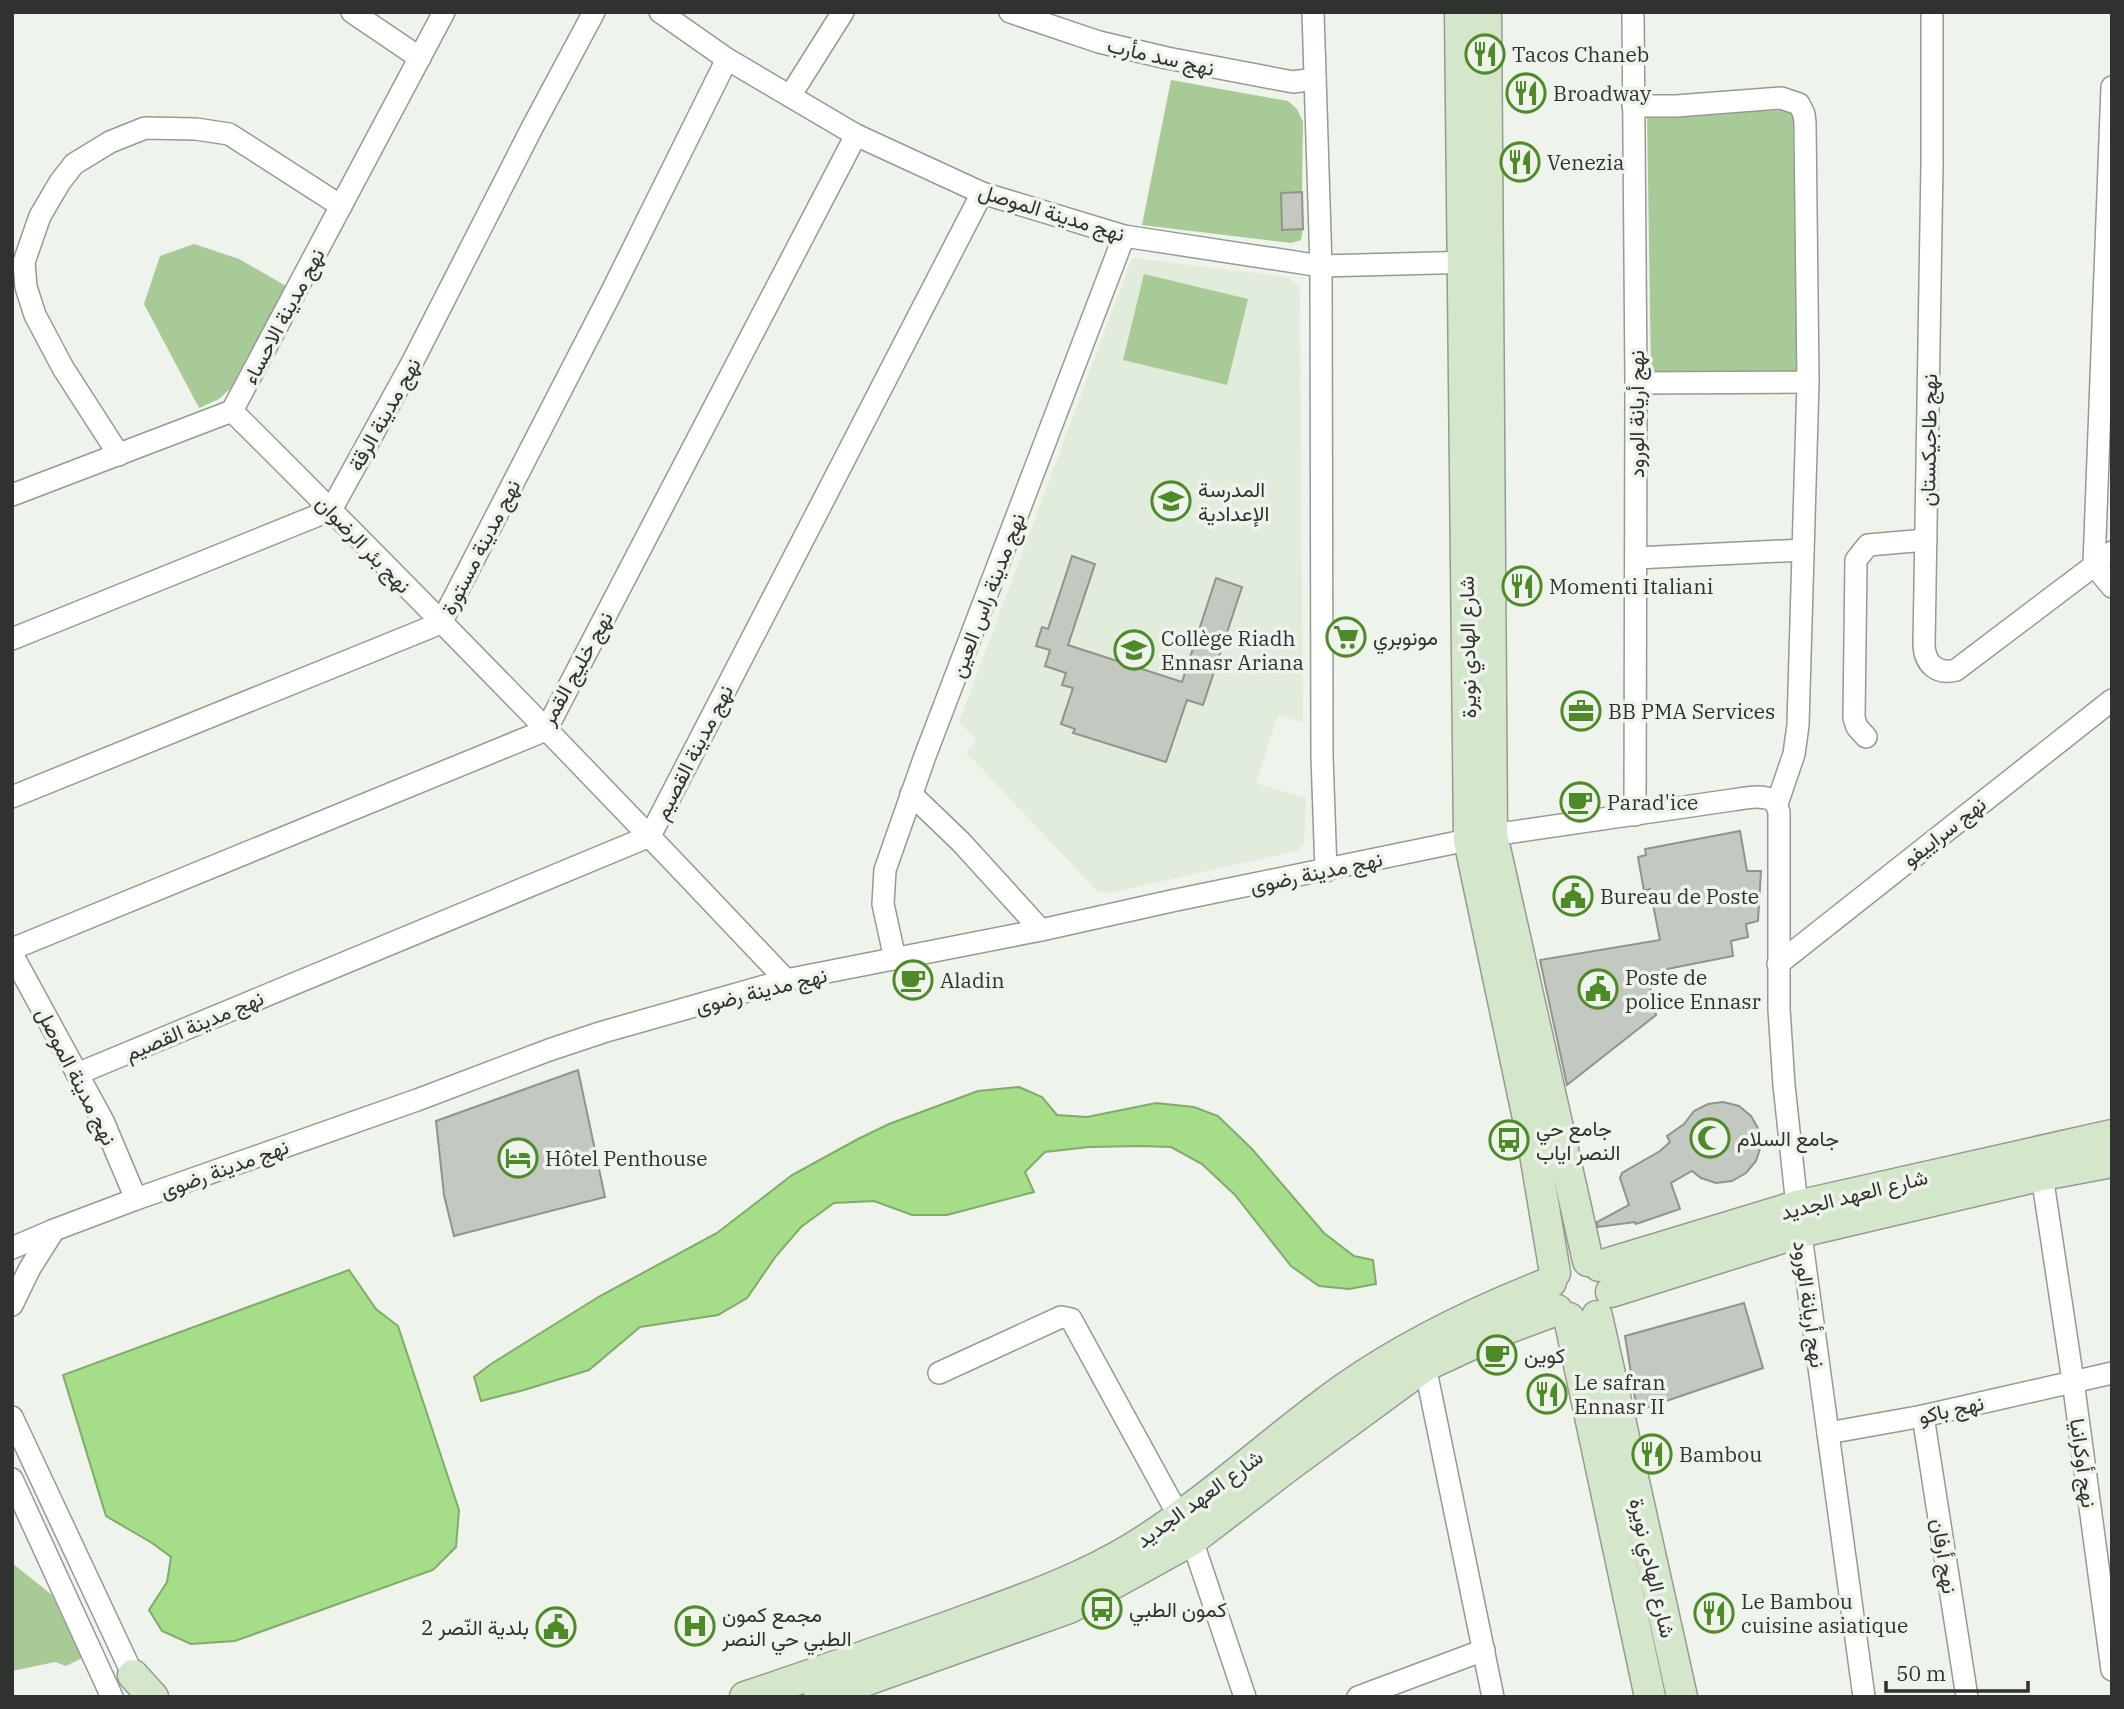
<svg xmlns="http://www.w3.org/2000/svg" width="2124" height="1709" viewBox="0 0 2124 1709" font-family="'IBM Plex Serif',Vazirmatn,serif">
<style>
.built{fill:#e2ecdd}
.green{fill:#a8ca97}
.water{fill:#a5dd88;stroke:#82aa6d;stroke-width:2}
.building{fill:#c3c8c0;stroke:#8f948d;stroke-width:2}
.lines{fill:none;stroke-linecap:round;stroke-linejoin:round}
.street-casing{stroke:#959a93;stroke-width:24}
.secondary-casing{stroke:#959a93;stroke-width:33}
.street{stroke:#fff;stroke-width:21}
.secondary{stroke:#d5e7ca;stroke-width:30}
.labels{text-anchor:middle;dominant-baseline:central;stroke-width:7;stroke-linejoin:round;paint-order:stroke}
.poi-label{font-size:21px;fill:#30322f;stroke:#eef4ec;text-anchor:start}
.street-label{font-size:21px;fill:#30322f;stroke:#eef4ec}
</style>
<rect width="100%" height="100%" fill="#eef4ec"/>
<polygon class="built" points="1132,258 1289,277 1300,287 1303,723 1278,715 1256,783 1306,798 1304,843 1297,851 1110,893 1097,891 966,752 977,741 959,722"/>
<g class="green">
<polygon points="1171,80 1288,101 1297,109 1303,122 1302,192 1281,193 1282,230 1303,229 1301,240 1291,243 1142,225"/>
<polygon points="1793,110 1797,373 1651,376 1647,113"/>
<polygon points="194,244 239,259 286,286 230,389 219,399 199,408 144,304 160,256"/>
<polygon points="1144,274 1248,299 1227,385 1123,360"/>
<polygon points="12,1563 52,1595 82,1658 66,1666 55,1662 12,1671"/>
</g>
<g class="water">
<polygon points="1019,1087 1042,1097 1057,1115 1087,1117 1156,1103 1194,1107 1218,1116 1252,1149 1324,1233 1354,1256 1373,1260 1376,1284 1349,1289 1319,1286 1291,1266 1235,1195 1202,1164 1171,1147 1141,1146 1089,1147 1045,1152 1025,1172 1034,1192 947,1215 912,1215 874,1201 834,1203 801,1227 776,1256 747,1298 718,1315 640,1327 589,1370 524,1390 481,1401 474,1377 491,1364 600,1296 717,1233 792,1175 858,1139 889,1124 978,1091"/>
<polygon points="349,1270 376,1309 398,1326 459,1510 456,1547 433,1570 235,1641 191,1644 162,1631 149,1610 167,1582 171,1557 152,1543 106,1516 63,1375"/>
</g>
<g class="building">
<polygon points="1302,192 1303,229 1282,230 1281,193"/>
<polygon points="1072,556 1095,564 1068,645 1182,682 1216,578 1242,587 1203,705 1187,700 1166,762 1073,733 1075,729 1061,724 1073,688 1062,685 1066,673 1045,666 1050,650 1036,646 1042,627 1048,629"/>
<polygon points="1740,831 1747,871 1761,871 1758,921 1746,924 1748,937 1731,941 1733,956 1647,973 1656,1015 1567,1085 1540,960 1660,940 1650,889 1644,891 1638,857 1646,855 1645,849"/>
<polygon points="578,1070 605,1197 454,1236 444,1195 436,1121"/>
<polygon points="1723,1102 1739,1106 1751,1116 1759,1130 1761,1146 1756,1161 1746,1173 1732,1181 1716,1183 1701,1178 1692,1171 1671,1183 1680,1209 1636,1224 1635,1222 1598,1227 1597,1222 1629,1205 1620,1178 1622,1173 1660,1151 1670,1142 1667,1136 1684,1124 1694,1111 1708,1104"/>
<polygon points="1744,1303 1763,1368 1637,1411 1625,1336"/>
</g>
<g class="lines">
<g class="street-casing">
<g id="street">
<polyline points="352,12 420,58"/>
<polyline points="660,12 727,59 856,135 982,193 1124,236 1321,266 1475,262"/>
<polyline points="1010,12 1099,42 1167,58 1293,82 1315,79"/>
<polyline points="1313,12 1321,266 1322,756 1326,871"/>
<polyline points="1633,12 1636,383 1635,815"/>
<path d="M 1932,12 L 1932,164 L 1924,645 C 1925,664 1937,675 1956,670 L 2112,552"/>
<polyline points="790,96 843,12"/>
<polyline points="1633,106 1676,106 1781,98 1799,104 1804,114 1805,123 1808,382 1636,383"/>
<path d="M 232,411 C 420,598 605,788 786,980"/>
<polyline points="119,455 63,368 35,315 26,287 24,262 40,216 60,182 74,164 110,142 145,128 196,129 229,134 341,206"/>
<polyline points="12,495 232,411 444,12"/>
<polyline points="1636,558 1803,550"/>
<polyline points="2094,565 2112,87"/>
<polyline points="2094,565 2112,587"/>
<polyline points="12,639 331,510 413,361 533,126 594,12"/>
<polyline points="1866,737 1857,727 1854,718 1856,560 1868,545 1926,540"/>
<polyline points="911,794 961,842 1041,930"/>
<polyline points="12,797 441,623 611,293 727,59"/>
<polyline points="1777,804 1794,754 1798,725 1808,382"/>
<polyline points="12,949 546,730 856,135"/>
<polyline points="12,954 103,1121 136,1199"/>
<polyline points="895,959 883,904 885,870 925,756 1124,236"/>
<polyline points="1778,964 2112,700"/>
<polyline points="77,1074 650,836 982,193"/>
<polyline points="2040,1162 2073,1381 2112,1670"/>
<path d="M 12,1248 L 54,1230 L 136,1199 L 417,1100 L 549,1050 L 603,1032 L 786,980 L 1041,930 L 1176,900 L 1492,835 L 1732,800 C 1747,798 1761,794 1775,801 L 1779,812 L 1779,1009 L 1784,1085 L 1797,1206 L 1864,1697"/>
<polyline points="12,1305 30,1268 54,1230"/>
<polyline points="1425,1366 1493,1697"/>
<polyline points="939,1373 1061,1317 1071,1319 1192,1540 1245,1697"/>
<polyline points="1923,1416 1967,1697"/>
<polyline points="12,1417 139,1688"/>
<polyline points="1828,1433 1923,1416 2112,1373"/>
<polyline points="12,1479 112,1697"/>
<polyline points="1358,1697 1484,1650"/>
</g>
</g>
<g class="secondary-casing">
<g id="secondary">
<polyline points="1460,12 1469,840 1533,1142 1555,1273"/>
<polyline points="1486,12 1492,835 1588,1261"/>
<polyline points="1599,1266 1797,1206 2112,1135"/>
<polyline points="1611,1292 1801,1232 2043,1175 2112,1162"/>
<polyline points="1597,1316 1682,1697"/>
<polyline points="1569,1318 1650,1697"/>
<polyline points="133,1675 153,1697"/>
<path d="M 745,1697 C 814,1674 882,1650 950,1626 C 1012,1603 1077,1582 1134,1547 C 1209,1501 1273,1439 1345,1388 C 1408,1344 1479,1310 1551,1282"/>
<polyline points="819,1697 1069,1608 1192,1540 1290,1465 1425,1366 1503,1330 1557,1310"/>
</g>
</g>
<use href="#street" class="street"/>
<use href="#secondary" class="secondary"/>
</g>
<defs>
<g id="restaurant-ring" transform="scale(2.0125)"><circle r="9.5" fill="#eef4ec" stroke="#4e8a28" stroke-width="1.5"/><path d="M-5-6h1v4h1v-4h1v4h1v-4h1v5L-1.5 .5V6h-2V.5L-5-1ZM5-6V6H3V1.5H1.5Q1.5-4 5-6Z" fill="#4e8a28"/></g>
<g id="school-ring" transform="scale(2.0125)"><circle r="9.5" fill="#eef4ec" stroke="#4e8a28" stroke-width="1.5"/><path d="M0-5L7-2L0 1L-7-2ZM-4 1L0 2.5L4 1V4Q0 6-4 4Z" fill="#4e8a28"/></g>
<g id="supermarket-ring" transform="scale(2.0125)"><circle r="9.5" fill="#eef4ec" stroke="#4e8a28" stroke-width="1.5"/><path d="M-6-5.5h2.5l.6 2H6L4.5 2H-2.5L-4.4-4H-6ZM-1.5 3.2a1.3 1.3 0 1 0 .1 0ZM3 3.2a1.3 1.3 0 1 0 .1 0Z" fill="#4e8a28"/></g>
<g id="office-ring" transform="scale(2.0125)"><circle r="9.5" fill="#eef4ec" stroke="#4e8a28" stroke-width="1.5"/><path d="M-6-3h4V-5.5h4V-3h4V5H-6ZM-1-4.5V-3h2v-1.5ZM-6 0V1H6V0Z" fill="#4e8a28"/></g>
<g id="cafe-ring" transform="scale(2.0125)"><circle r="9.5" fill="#eef4ec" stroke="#4e8a28" stroke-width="1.5"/><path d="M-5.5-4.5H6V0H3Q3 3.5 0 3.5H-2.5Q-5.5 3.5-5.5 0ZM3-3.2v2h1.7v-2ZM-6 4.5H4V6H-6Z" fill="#4e8a28"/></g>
<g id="civic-ring" transform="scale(2.0125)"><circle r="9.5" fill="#eef4ec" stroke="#4e8a28" stroke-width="1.5"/><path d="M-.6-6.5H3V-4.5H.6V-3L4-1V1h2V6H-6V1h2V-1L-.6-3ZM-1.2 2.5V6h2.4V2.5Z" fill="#4e8a28"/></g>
<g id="mosque-ring" transform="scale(2.0125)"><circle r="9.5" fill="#eef4ec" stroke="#4e8a28" stroke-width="1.5"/><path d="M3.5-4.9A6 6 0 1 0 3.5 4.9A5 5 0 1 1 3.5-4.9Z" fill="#4e8a28"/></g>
<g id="bus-ring" transform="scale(2.0125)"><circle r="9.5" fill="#eef4ec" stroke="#4e8a28" stroke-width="1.5"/><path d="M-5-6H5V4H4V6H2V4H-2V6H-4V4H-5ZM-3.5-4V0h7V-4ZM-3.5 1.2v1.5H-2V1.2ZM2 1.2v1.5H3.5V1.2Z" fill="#4e8a28"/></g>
<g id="hotel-ring" transform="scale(2.0125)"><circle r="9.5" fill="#eef4ec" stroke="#4e8a28" stroke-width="1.5"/><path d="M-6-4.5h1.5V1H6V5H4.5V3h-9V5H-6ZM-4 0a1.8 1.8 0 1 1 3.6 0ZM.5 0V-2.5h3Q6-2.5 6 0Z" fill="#4e8a28"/></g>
<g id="hospital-ring" transform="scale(2.0125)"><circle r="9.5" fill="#eef4ec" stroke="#4e8a28" stroke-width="1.5"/><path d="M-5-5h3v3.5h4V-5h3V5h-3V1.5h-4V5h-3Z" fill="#4e8a28"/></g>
</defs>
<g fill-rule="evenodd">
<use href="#restaurant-ring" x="1485" y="54"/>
<use href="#restaurant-ring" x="1526" y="93"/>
<use href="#restaurant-ring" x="1520" y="162"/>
<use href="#school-ring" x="1171" y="501"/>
<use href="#restaurant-ring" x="1522" y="586"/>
<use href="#supermarket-ring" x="1346" y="637"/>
<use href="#school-ring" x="1134" y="650"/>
<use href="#office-ring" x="1581" y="711"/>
<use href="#cafe-ring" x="1580" y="802"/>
<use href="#civic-ring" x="1573" y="896"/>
<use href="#cafe-ring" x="913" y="980"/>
<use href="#civic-ring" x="1598" y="989"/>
<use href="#mosque-ring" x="1710" y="1138"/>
<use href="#bus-ring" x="1509" y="1140"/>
<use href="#hotel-ring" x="518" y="1158"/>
<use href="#cafe-ring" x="1497" y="1355"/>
<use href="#restaurant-ring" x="1547" y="1394"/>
<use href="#restaurant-ring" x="1652" y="1454"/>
<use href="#bus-ring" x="1102" y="1609"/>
<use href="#restaurant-ring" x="1714" y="1613"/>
<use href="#hospital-ring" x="695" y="1626"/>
<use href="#civic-ring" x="556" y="1627"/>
</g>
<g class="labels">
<g class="poi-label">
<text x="1512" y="54">Tacos Chaneb</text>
<text x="1553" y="93">Broadway</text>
<text x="1547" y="162">Venezia</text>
<text x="1198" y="489">المدرسة<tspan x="1198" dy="24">الإعدادية</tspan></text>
<text x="1549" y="586">Momenti Italiani</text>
<text x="1373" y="637">مونوبري</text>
<text x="1161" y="638">Collège Riadh<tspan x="1161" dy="24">Ennasr Ariana</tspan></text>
<text x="1608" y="711">BB PMA Services</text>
<text x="1607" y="802">Parad'ice</text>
<text x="1600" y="896">Bureau de Poste</text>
<text x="1625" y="977">Poste de<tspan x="1625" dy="24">police Ennasr</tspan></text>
<text x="940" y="980">Aladin</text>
<text x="1536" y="1128">جامع حي<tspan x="1536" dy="24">النصر اياب</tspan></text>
<text x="1737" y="1138">جامع السلام</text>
<text x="545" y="1158">Hôtel Penthouse</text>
<text x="1524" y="1355">كوين</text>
<text x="1574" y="1382">Le safran<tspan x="1574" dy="24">Ennasr II</tspan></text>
<text x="1679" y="1454">Bambou</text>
<text x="1741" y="1601">Le Bambou<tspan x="1741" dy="24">cuisine asiatique</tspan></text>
<text x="1129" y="1609">كمون الطبي</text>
<text x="722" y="1614">مجمع كمون<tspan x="722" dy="24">الطبي حي النصر</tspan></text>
<text x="529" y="1627" text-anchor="end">بلدية النّصر 2</text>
</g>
<g class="street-label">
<text transform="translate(1161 56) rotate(13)">نهج سد مأرب</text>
<text transform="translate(1052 212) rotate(17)">نهج مدينة الموصل</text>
<text transform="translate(283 316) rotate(-62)">نهج مدينة الاحساء</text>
<text transform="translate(384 414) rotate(-61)">نهج مدينة الرقة</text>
<text transform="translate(1636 414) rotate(-90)">نهج أريانة الورود</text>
<text transform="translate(1928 440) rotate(-89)">نهج طاجيكستان</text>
<text transform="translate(364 544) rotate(46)">نهج بئر الرضوان</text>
<text transform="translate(480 547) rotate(-63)">نهج مدينة مستورة</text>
<text transform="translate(987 595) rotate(-69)">نهج مدينة راس العين</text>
<text transform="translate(1467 647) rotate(-91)">شارع الهادي نويرة</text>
<text transform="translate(576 668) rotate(-61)">نهج خليج القمر</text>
<text transform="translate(693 752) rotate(-63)">نهج مدينة القصيم</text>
<text transform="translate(1944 831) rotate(-38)">نهج سراييفو</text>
<text transform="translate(1316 872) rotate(-12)">نهج مدينة رضوى</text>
<text transform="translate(761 990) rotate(-14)">نهج مدينة رضوى</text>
<text transform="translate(194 1025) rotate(-23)">نهج مدينة القصيم</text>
<text transform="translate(77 1076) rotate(63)">نهج مدينة الموصل</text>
<text transform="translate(224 1168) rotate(-20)">نهج مدينة رضوى</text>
<text transform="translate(1854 1194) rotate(-14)">شارع العهد الجديد</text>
<text transform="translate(1810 1304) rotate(82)">نهج أريانة الورود</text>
<text transform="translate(1951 1409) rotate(-13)">نهج باكو</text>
<text transform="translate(2084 1463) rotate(82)">نهج أوكرانيا</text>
<text transform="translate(1199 1498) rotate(-36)">شارع العهد الجديد</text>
<text transform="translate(1945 1556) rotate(81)">نهج أرفان</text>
<text transform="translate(1653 1568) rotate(77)">شارع الهادي نويرة</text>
</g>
</g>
<rect width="2124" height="1709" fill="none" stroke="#30322f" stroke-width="28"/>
<path d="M1886 1681v10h142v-10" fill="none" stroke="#30322f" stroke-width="3.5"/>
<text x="1896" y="1681" font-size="21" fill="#30322f" stroke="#eef4ec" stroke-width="5" paint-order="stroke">50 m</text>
</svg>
